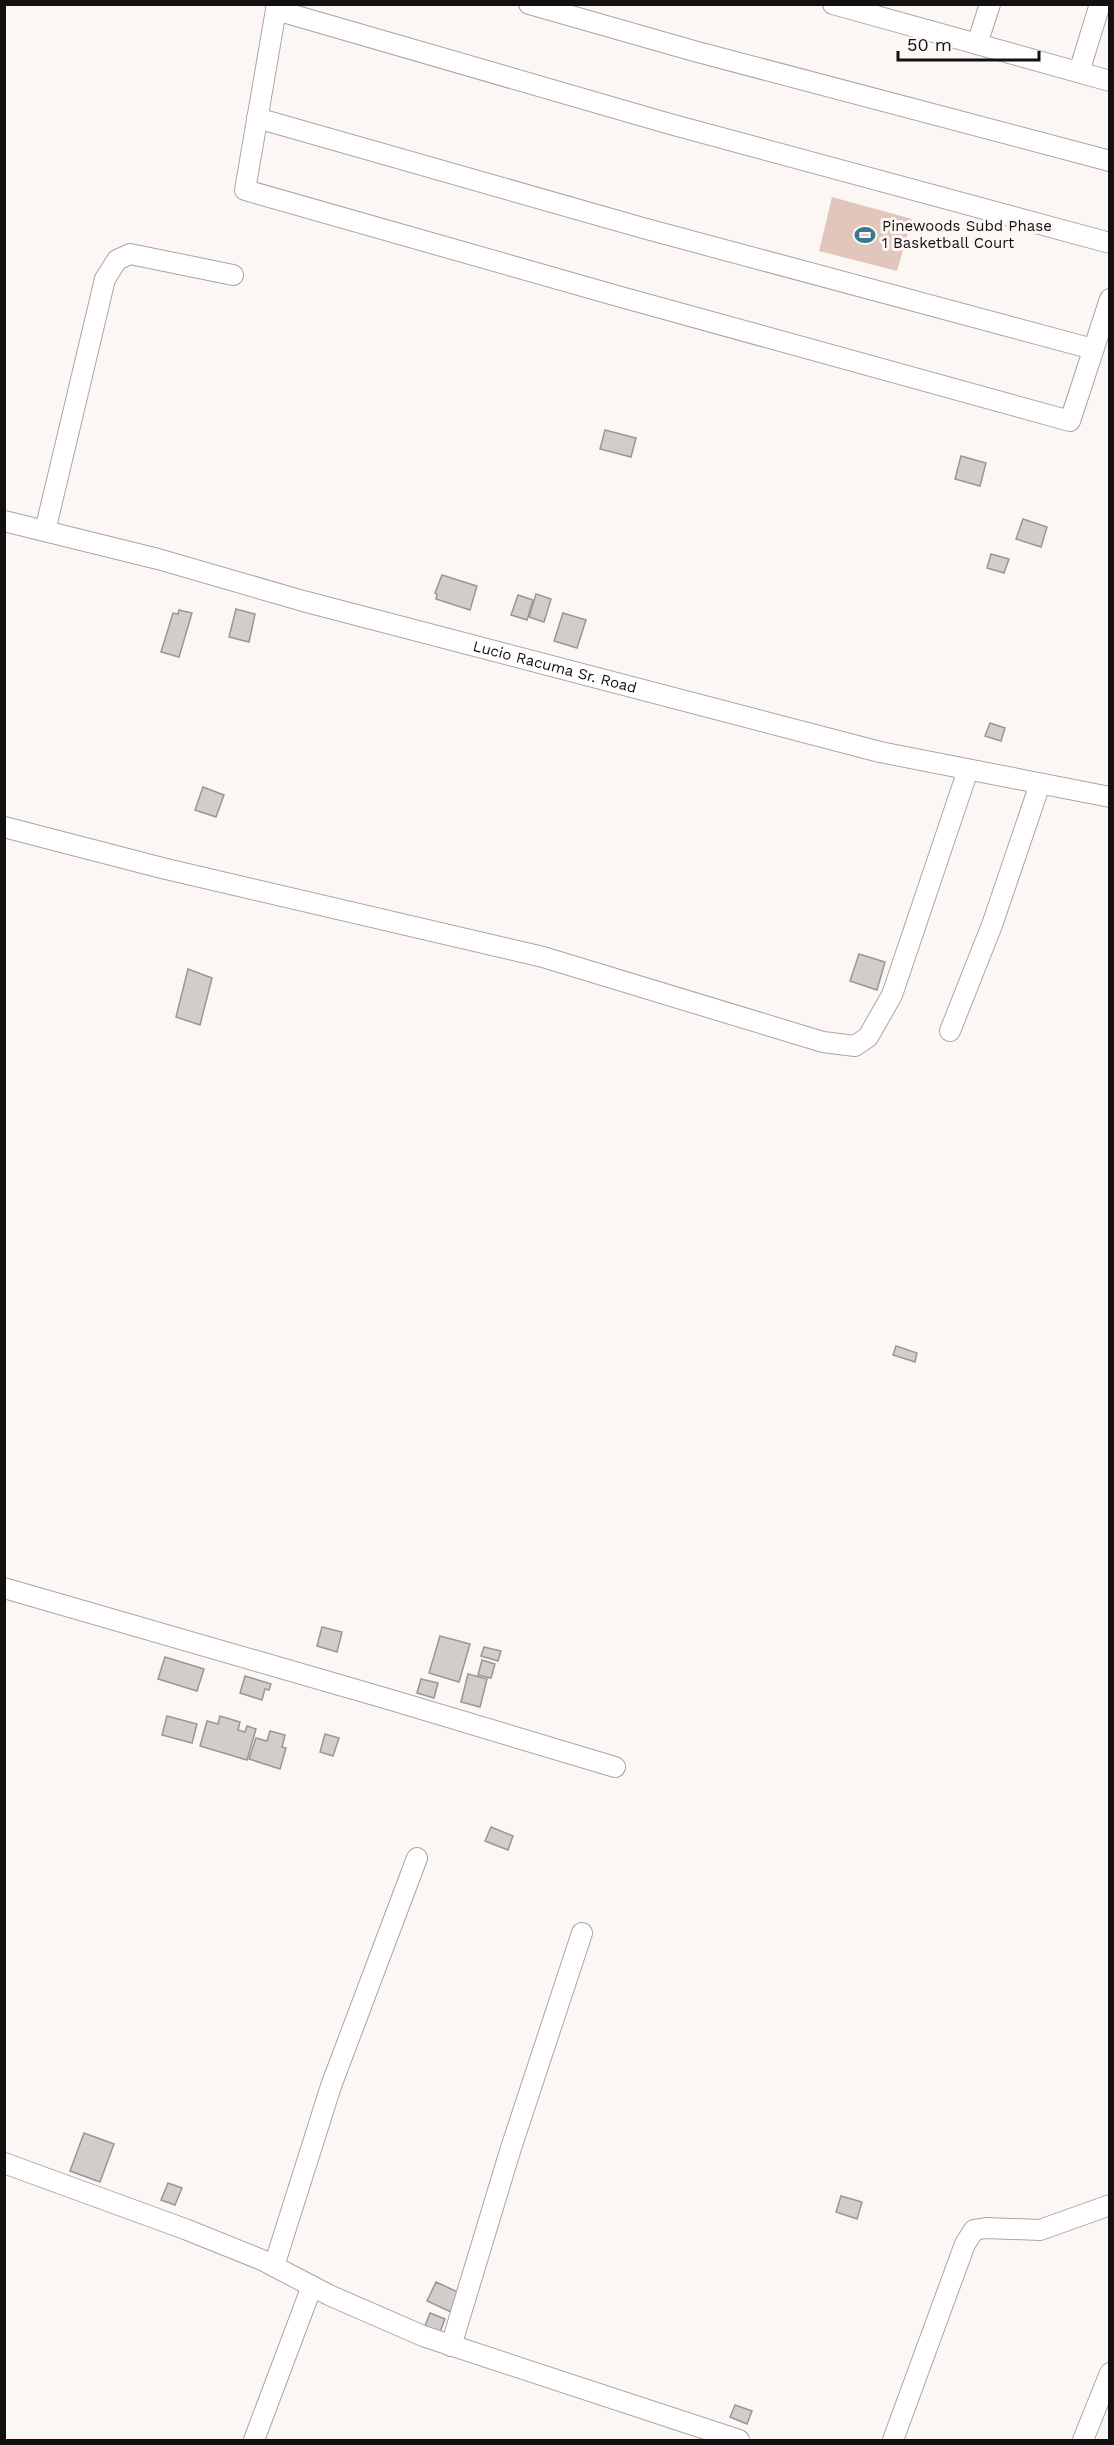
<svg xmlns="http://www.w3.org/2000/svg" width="1114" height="2445" viewBox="0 0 1114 2445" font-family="'Work Sans',sans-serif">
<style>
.pitch{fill:#e3c6bb}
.building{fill:#d2cdcb;stroke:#9b9694;stroke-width:1.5}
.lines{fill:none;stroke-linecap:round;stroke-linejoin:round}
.street-casing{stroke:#aaa5a4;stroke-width:22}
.street{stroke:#fff;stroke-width:20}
.labels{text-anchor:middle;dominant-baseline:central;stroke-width:6;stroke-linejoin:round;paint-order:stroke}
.poi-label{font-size:15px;fill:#131110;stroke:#fcf7f5;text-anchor:start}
.street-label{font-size:15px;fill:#131110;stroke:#fcf7f5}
</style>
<rect width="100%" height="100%" fill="#fcf7f5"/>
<polygon class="pitch" points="832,197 912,219 897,271 819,251"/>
<g class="building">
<polygon points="605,430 636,438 631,457 600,449"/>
<polygon points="961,456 986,463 980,486 955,479"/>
<polygon points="1023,519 1047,527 1041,547 1016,539"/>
<polygon points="991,554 1009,559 1004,573 987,568"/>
<polygon points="442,575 477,586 470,610 436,599 437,594 435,593"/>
<polygon points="536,594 551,599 544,622 529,617"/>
<polygon points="518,595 533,600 527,620 511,615"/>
<polygon points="236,609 255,614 249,642 229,637"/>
<polygon points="179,610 192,613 179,657 161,652 173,613 178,614"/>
<polygon points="563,613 586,620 577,648 554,641"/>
<polygon points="990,723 1005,728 1001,741 985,736"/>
<polygon points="203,787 224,795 216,817 195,810"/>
<polygon points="859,954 885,962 877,990 850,981"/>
<polygon points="188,969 212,978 200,1025 176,1017"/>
<polygon points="896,1346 917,1353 915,1362 893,1355"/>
<polygon points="322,1627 342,1632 337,1652 317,1646"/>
<polygon points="440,1636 470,1644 459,1682 429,1673"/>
<polygon points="484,1647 501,1651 498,1661 481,1656"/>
<polygon points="165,1657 204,1669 197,1691 158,1679"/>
<polygon points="482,1660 495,1664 491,1678 478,1675"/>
<polygon points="468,1674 487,1679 480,1707 461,1702"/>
<polygon points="245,1676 271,1684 269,1690 265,1689 262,1700 240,1693"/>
<polygon points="421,1679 438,1683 434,1698 417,1693"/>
<polygon points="167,1716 197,1724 192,1743 162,1735"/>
<polygon points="220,1716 240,1722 238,1730 245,1732 247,1726 256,1729 247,1760 200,1746 207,1721 218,1724"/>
<polygon points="270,1731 285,1735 282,1747 286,1748 280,1769 249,1759 256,1738 267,1741"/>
<polygon points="325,1734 339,1738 333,1756 320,1752"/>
<polygon points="491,1827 513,1836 508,1850 485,1841"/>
<polygon points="84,2133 114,2144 100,2182 70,2171"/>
<polygon points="168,2183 182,2188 175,2205 161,2200"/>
<polygon points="841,2196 862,2202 857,2219 836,2212"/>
<polygon points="436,2282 460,2293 451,2312 427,2301"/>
<polygon points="430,2313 445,2319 440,2332 425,2326"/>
<polygon points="735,2405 752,2411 747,2424 730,2417"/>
</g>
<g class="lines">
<g class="street-casing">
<g id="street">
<polyline points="277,4 245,190 621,297 1070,421 1110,299"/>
<polyline points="529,4 694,51 1110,161"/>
<polyline points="833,4 1110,81"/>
<polyline points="276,10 670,124 1110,243"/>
<polyline points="977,44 990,4"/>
<polyline points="1079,72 1100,4"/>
<polyline points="257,118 643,228 1093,349"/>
<path id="s1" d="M 4,521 L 158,559 L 303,601 L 880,752 L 1110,797"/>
<polyline points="45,531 105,279 117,260 130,254 233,275"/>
<polyline points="4,827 162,868 543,957 823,1042 855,1046 868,1037 892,995 968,770"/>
<polyline points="950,1031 992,925 1040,784"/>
<polyline points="4,1588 388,1699 615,1767"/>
<polyline points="4,2163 185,2229 262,2260 329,2295 423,2336 739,2440"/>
<polyline points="274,2266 331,2086 417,1858"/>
<polyline points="451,2346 511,2148 582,1933"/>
<polyline points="254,2440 312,2286"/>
<polyline points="893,2440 965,2244 974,2230 986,2228 1040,2230 1110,2205"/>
<polyline points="1083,2440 1110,2373"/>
</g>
</g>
<use href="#street" class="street"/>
</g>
<defs>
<g id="stadium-bare" transform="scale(1.62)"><path d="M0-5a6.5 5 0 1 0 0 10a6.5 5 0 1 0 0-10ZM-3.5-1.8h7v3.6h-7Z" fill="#39798d" stroke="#fcf7f5" stroke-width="2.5" paint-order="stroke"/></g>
</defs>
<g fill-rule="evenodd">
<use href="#stadium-bare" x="865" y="235"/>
</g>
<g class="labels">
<g class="poi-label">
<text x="882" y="226">Pinewoods Subd Phase<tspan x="882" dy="17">1 Basketball Court</tspan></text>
</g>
<g class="street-label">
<text stroke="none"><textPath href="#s1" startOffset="570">Lucio Racuma Sr. Road</textPath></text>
</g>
</g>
<rect width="1114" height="2445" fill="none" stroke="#131110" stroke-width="12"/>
<path d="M898 51v9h141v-9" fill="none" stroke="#131110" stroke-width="3"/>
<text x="907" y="51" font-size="18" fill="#131110" stroke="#fcf7f5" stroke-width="4.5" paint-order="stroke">50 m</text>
</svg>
